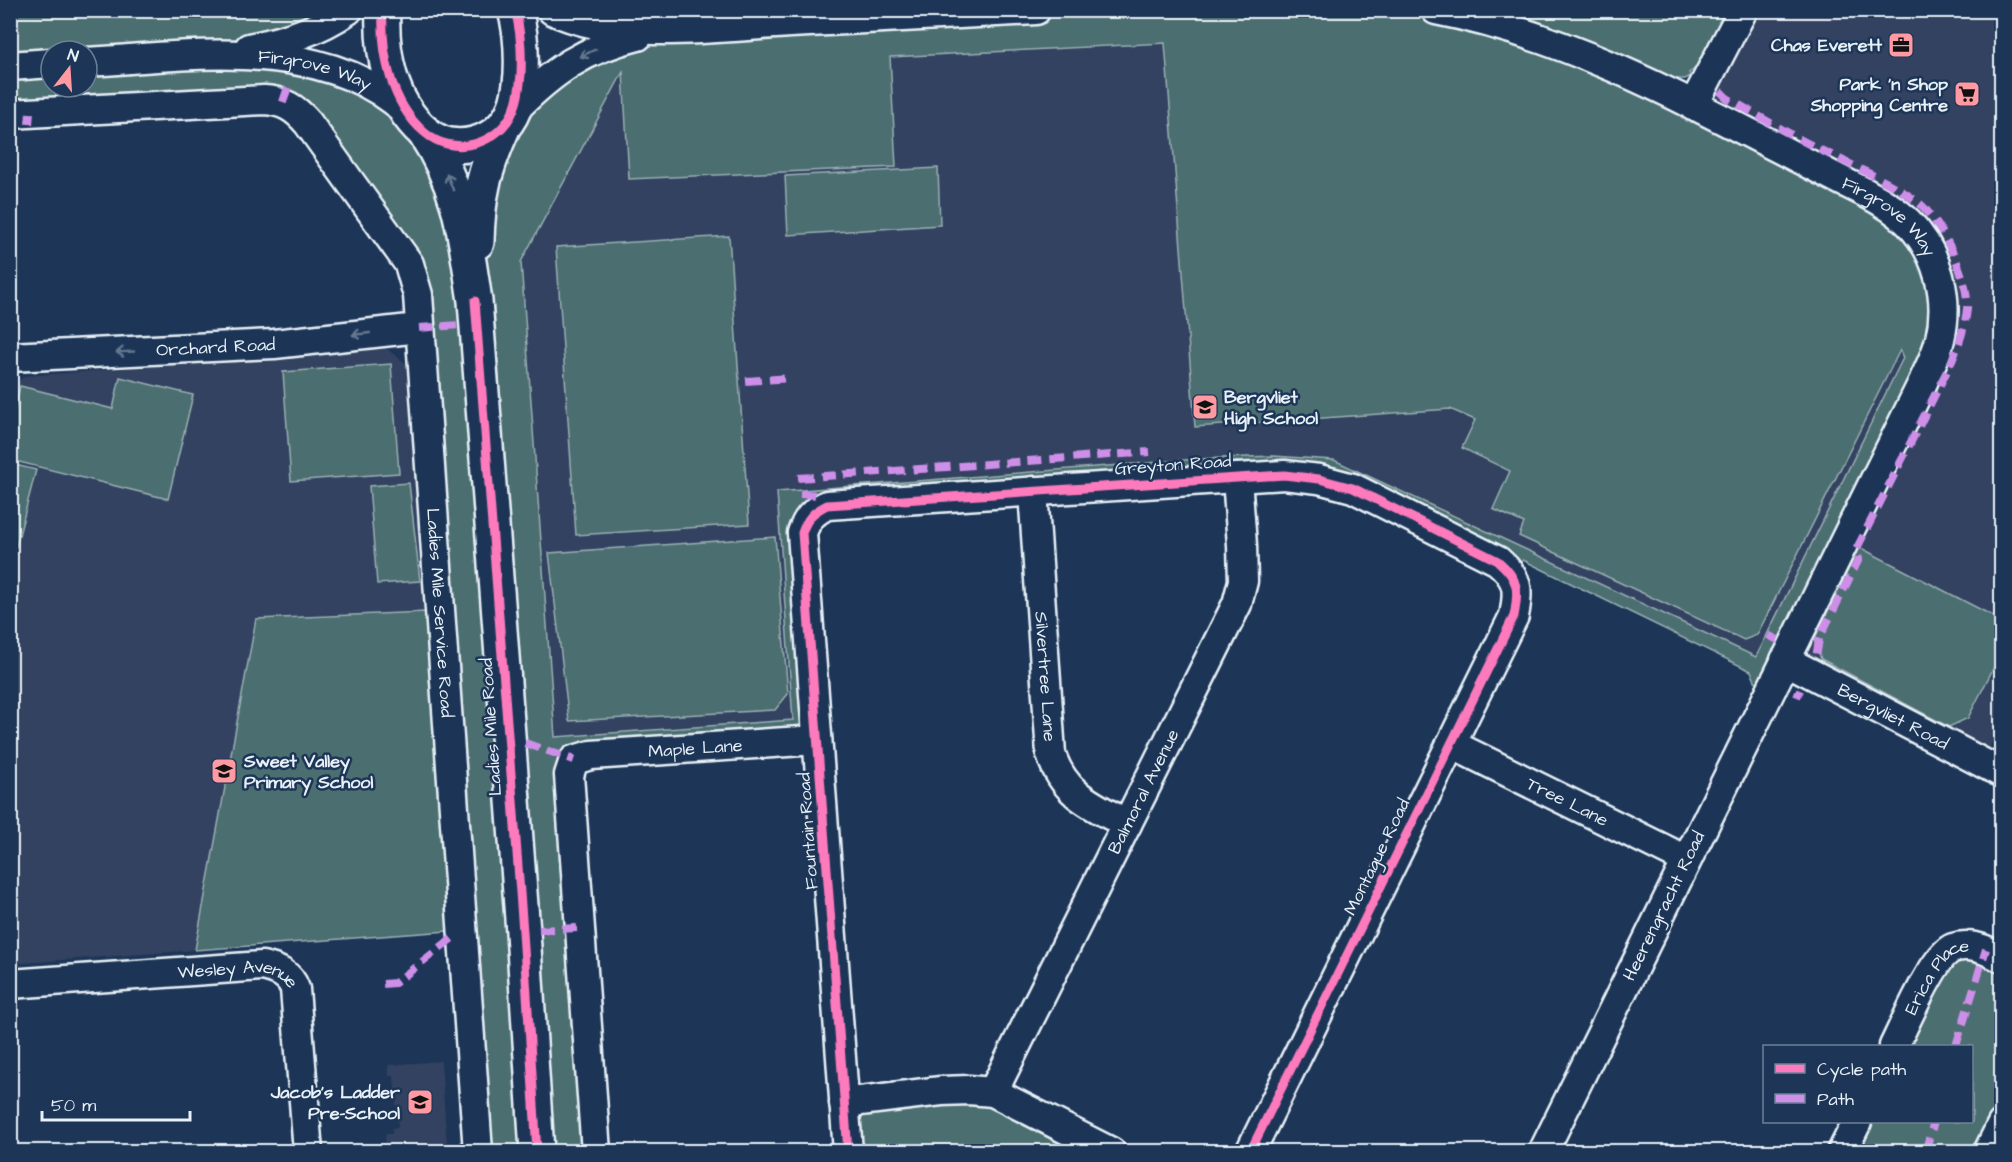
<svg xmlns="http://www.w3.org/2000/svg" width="2012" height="1162" viewBox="0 0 2012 1162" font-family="'Architects Daughter',sans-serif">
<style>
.built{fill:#334261}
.green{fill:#4b6e70;stroke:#9ab0b4;stroke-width:1.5;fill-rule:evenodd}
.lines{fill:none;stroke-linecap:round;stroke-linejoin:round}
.minor-casing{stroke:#e8f1f8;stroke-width:33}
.major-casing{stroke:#e8f1f8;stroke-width:38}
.minor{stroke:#1d3557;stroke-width:28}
.major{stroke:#1d3557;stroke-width:33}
.quiet{stroke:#ce8fe9;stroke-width:8;stroke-dasharray:15 8;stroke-linecap:butt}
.cycleway-casing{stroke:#1d3557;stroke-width:13}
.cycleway{stroke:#fd7abc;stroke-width:9}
.oneway{stroke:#64778f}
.labels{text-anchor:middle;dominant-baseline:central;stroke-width:5;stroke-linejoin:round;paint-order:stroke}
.poi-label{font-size:18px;font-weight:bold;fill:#e8f1f8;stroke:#1d3557;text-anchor:end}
.street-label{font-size:18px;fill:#e8f1f8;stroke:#1d3557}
</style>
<rect width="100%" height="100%" fill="#1d3557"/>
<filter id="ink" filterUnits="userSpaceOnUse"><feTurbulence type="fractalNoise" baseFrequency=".0167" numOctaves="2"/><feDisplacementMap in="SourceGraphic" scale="12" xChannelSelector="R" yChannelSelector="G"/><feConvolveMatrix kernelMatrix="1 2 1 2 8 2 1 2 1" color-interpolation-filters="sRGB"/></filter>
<g filter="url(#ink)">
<g class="built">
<polygon points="1743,11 2001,11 2002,723 1982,763 1785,660 1934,356 1693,106"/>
<polygon points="1340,33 1853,229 1903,358 1756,657 1334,460 1273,456 1197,459 777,492 794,720 554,737 520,262 623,71"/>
<polygon points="387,349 408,365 448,931 11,964 11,387 25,376"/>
<polygon points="441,1061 447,1145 440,1151 386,1151 385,1134 392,1134 392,1128 398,1128 394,1076 389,1076 388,1065"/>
</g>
<g class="green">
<path d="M 65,10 L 348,11 L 279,42 L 376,88 L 460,212 L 503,128 L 606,45 L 552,11 L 1436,11 L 1524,32 L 1897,213 L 1944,312 L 1771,687 L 1755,681 L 1751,671 L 1523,560 L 1512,573 L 1319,479 L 815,511 L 817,740 L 581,757 L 596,1151 L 478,1151 L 418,295 L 298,111 L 11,114 L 11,11 L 23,11 L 23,14 ZM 1165,43 L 1195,427 L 1450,409 L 1475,420 L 1462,448 L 1510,471 L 1493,509 L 1524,523 L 1519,536 L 1744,640 L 1757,635 L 1900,350 L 1903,358 L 1756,657 L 1334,460 L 1273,456 L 1197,459 L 777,492 L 793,720 L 555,737 L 521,262 L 623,72 L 629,179 L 896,167 L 890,57 ZM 51,51 L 87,51 L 87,87 L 51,87 Z"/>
<polygon points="1504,11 1725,11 1696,68 1689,73 1691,76 1685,79 1671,79 1601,46 1525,16"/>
<polygon points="938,168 940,225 788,235 785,176"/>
<polygon points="729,236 749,524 576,535 556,247"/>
<polygon points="391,364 399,473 291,481 283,372"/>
<polygon points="120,377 193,395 168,499 11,460 11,427 20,386 113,409"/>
<polygon points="11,464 36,470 16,547 11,546"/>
<polygon points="409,483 420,581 377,584 369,486"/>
<polygon points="775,537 788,694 775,710 569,721 549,553"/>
<polygon points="1859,547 2001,620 2001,653 1968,718 1949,727 1821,659 1814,640"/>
<polygon points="426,612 448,931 195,950 256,619"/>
<polygon points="1941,958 2001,958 2001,1124 1988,1151 1842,1152 1857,1122 1972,1122 1972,1046 1894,1046"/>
<polygon points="969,1090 1111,1151 848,1151 844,1103"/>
</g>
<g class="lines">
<g class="minor-casing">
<g id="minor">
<path d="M 552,10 C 620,42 717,27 790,23 C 872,19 954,15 1036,10"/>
<path id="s1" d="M 1436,10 C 1590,40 1727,124 1866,193 C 1881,201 1896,210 1908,222 C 1938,252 1950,298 1940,339 C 1937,354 1929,368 1923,382 L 1543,1152"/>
<path d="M 249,48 C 284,41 318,31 348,10"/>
<path id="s2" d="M 87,62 C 190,56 324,34 407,112"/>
<polyline points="10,66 51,63"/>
<polyline points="1693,106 1743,10"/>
<path d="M 514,110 C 553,71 584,49 638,36"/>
<path id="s3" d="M 10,114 L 264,100 C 284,101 295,108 308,123 L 409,264 L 418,295 L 478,1152"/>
<path id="s4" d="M 10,357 L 274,344 L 419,328"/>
<path id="s5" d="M 1033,491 L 1051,754 C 1064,795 1092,805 1127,824"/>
<path id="s6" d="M 1785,660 L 2002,773"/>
<path id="s7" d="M 1451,744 L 1686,860"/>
<path id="s8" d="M 10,984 L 262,966 C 277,969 290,974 295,989 L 308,1152"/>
<path id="s9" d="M 1894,1046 C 1904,1026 1934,955 1953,948 C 1970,942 1987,950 2002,958"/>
<path id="s10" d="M 993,1092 L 1237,604 L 1243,581 L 1242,545 L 1237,478"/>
<polyline points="844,1103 941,1091 969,1090 993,1092 1111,1152"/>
<path id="s11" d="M 596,1152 L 569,775 L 574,760 L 591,755 L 817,740"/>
<path d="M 848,1152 L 802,533 C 807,518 813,512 827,505 L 1284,475 L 1319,479 L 1353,488 L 1498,561 C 1519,579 1519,590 1514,616 L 1250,1152"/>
<polyline points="1842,1152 1857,1122"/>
<polyline points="1988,1152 2002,1124"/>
</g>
</g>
<g class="major-casing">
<g id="major">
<path d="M 383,10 C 381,53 390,102 424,132 C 453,158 500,145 514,109 C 519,98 520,85 521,74 C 522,52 521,31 515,10"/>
<path d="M 424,132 C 461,188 465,236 475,301 L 523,932 L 537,1152"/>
<path d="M 477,242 C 478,195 484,171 503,128"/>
</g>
</g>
<use href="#minor" class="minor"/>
<use href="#major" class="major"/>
<g class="quiet">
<path d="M 1720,91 L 1727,98 C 1759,116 1790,135 1823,151 C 1853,166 1893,183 1919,203 C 1941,221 1970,280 1967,309 C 1965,327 1959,344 1952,361 L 1856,550 L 1859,559 L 1819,639 L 1816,658"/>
<polyline points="283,102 289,84"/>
<polyline points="29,124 30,113"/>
<polyline points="419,328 459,325"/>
<polyline points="746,381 790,378"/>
<polyline points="798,478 1150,452"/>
<polyline points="800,494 823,495"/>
<polyline points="1768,635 1778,640"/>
<polyline points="1797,697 1800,690"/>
<polyline points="525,743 574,760"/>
<polyline points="539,930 579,928"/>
<polyline points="383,984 395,983 455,936"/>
<polyline points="1956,1046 1986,949"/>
<polyline points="1925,1152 1934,1122"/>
</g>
<g class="cycleway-casing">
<g id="cycleway">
<path d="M 383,10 C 381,53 390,102 424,132 C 453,158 500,145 514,109 C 519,98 520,85 521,74 C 522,52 521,31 515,10"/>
<polyline points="475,301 523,932 537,1152"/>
<path d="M 848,1152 L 802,533 C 807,518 813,512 827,505 L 1284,475 L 1319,479 L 1353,488 L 1498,561 C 1519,579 1519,590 1514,616 L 1250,1152"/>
</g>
</g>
<use href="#cycleway" class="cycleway"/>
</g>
<defs><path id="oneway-shaft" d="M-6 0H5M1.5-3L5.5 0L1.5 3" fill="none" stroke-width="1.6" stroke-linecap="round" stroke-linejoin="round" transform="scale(1.5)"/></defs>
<g class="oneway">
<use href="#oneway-shaft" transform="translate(588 53) rotate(155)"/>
<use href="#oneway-shaft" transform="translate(450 182) rotate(-111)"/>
<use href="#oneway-shaft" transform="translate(361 334) rotate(174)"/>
<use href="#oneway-shaft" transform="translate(125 352) rotate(177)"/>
</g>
</g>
<defs>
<g id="office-square" transform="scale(1.35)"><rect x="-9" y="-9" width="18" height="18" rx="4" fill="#ff9aa2" stroke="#1d3557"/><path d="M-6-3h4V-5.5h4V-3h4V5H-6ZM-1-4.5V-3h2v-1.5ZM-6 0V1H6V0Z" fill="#111"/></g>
<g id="supermarket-square" transform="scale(1.35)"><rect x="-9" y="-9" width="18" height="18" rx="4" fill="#ff9aa2" stroke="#1d3557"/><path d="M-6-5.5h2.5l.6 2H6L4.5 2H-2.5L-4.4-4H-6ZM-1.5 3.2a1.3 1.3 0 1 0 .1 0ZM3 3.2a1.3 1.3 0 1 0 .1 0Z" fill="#111"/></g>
<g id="school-square" transform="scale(1.35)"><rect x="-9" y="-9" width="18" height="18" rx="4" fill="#ff9aa2" stroke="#1d3557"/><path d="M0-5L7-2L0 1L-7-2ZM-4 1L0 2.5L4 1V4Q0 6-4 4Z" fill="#111"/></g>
</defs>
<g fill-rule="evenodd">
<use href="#office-square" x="1901" y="45"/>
<use href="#supermarket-square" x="1967" y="94"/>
<use href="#school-square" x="1205" y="407"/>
<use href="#school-square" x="224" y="771"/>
<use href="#school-square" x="420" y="1102"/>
</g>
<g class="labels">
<g class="poi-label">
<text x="1882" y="45">Chas Everett</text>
<text x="1948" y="84">Park 'n Shop<tspan x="1948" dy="21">Shopping Centre</tspan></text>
<text x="1224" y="397" text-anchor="start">Bergvliet<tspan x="1224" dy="21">High School</tspan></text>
<text x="244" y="761" text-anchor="start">Sweet Valley<tspan x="244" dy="21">Primary School</tspan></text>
<text x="400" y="1092">Jacob's Ladder<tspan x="400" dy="21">Pre-School</tspan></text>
</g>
<g class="street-label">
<text stroke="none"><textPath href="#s2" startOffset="230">Firgrove Way</textPath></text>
<text stroke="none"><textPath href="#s1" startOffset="502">Firgrove Way</textPath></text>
<text stroke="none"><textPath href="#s4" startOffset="206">Orchard Road</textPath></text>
<text transform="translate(1173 465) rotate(-4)">Greyton Road</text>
<text stroke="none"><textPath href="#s3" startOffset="830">Ladies Mile Service Road</textPath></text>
<text stroke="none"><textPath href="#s5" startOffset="186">Silvertree Lane</textPath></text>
<text stroke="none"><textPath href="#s6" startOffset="122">Bergvliet Road</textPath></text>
<text transform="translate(491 727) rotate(-94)">Ladies Mile Road</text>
<text stroke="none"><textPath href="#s11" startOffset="516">Maple Lane</textPath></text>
<text stroke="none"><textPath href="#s10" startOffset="336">Balmoral Avenue</textPath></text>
<text stroke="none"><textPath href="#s7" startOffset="130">Tree Lane</textPath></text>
<text transform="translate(808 831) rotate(-94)">Fountain Road</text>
<text transform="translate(1377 857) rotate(-64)">Montague Road</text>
<text transform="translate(1664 906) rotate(-64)">Heerengracht Road</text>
<text stroke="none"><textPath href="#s8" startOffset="230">Wesley Avenue</textPath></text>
<text stroke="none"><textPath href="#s9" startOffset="84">Erica Place</textPath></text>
</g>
</g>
<rect width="2012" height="1162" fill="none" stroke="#1d3557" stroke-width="36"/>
<rect x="18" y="18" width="1976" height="1126" fill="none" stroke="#e8f1f8" stroke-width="2" filter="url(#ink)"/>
<rect x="1763" y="1045" width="210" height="78" fill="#1d3557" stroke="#6e8097" stroke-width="1.5"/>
<rect x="1775" y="1064" width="30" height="9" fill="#fd7abc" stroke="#6e8097" stroke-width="1.5"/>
<text x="1817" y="1075" font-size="18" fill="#e8f1f8">Cycle path</text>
<rect x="1775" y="1094" width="30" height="9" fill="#ce8fe9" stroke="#6e8097" stroke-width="1.5"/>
<text x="1817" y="1105" font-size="18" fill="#e8f1f8">Path</text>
<g transform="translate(69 69) rotate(17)"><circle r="28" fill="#1d3557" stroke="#6e8097" stroke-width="1.5"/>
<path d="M0-4.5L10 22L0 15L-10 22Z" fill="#ff9aa2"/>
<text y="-9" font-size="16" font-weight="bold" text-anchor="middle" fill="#e8f1f8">N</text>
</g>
<path d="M42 1111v9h148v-9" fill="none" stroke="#e8f1f8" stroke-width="3"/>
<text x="51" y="1111" font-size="18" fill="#e8f1f8" stroke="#1d3557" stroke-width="4.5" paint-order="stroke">50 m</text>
</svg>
